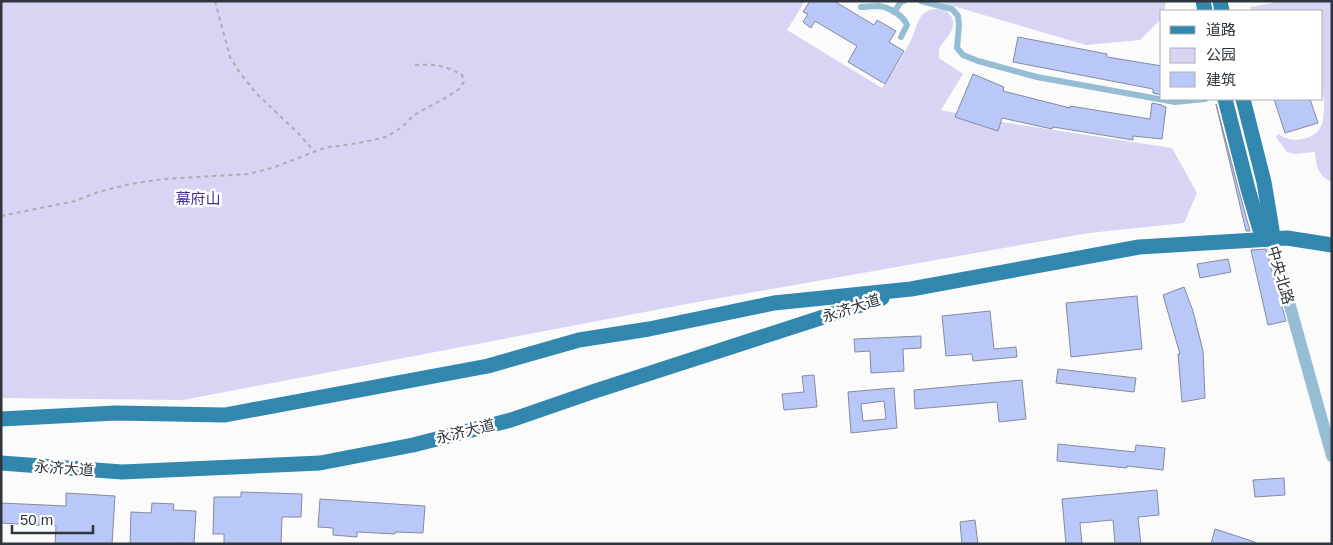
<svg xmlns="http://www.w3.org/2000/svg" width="1333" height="545" viewBox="0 0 1333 545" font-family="Arial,'Noto Sans SC',sans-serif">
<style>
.green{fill:#d8d4f3}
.building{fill:#b9c8f9;stroke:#848b9f;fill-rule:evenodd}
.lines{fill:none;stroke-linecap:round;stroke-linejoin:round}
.path{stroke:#abaeb0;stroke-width:2;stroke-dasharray:4 4;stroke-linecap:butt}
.service{stroke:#95bdd3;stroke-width:6}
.minor{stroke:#95bdd3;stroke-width:12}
.primary{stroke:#3287ae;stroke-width:15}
.labels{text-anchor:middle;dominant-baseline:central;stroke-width:5;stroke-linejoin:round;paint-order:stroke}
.park-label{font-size:15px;fill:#492f8c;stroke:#fff}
.street-label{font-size:15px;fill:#2f353c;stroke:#fff}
</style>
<rect width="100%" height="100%" fill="#fbfbfb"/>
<g class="green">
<path d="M 1,1 L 805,1 L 787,30 L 882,88 C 892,74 902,58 910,42 C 915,34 916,21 923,14 C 932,5 952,8 953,22 C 954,32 944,41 939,48 L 939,58 L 963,74 L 941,110 L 989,120 L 1172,148 L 1197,193 L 1184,223 L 1089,233 L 692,303 L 183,400 L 1,398 Z"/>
<polygon points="936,1 1166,1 1164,11 1162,11 1162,18 1140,40 1086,45"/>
<path d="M 1282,1 L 1332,1 L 1332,182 C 1318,176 1316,166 1315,152 L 1294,154 L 1287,152 L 1276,137 L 1278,134 C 1282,136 1285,138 1289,139 C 1298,142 1316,137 1320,128 C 1324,122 1323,116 1324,109 C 1324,103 1325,99 1322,94 L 1322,11 L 1252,11 L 1250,7 Z"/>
</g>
<g class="building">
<polygon points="810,1 834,1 874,25 877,20 896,31 889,42 904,51 885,84 848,62 857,46 815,21 811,28 803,22 808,14 803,12"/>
<polygon points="1018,37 1107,54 1107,57 1162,66 1162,95 1153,93 1153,89 1013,62"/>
<polygon points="973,74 1004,87 1003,91 1070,108 1070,106 1150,119 1152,103 1162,105 1162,106 1166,107 1162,139 1133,136 1133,140 1053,127 1052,129 1002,118 998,131 955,117"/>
<polygon points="1274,99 1310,99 1318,123 1285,133"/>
<polygon points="1216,104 1239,191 1250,231 1246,231"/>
<polygon points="1266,249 1286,321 1268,325 1251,250"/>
<polygon points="1228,259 1231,272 1200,278 1197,264"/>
<polygon points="1184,287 1193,311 1203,351 1205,398 1182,402 1178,354 1180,354 1163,295"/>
<polygon points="1137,296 1142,349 1071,357 1066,303"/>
<polygon points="990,311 994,349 1016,347 1017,357 973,361 972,354 946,356 942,316"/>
<polygon points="921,336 921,348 903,349 904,371 871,373 870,351 855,352 854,339"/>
<polygon points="1058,369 1136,378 1134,392 1056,383"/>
<polygon points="814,375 817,407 784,410 782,394 804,392 802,376"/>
<polygon points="1022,380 1026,419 999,422 997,402 915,409 914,390"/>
<path d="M 894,388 L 897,428 L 851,433 L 848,392 ZM 884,401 L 886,419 L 863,421 L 861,404 Z"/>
<polygon points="1058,444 1135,452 1136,445 1165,448 1163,470 1127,466 1127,468 1057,461"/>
<polygon points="1284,478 1285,495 1255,497 1253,480"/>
<polygon points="1157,490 1159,515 1138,517 1141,544 1115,544 1113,520 1080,523 1082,544 1066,544 1062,499"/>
<polygon points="241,492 302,494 301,517 282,517 281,544 224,544 224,534 213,534 214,497 241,497"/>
<polygon points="66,493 115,496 112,544 55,544 56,526 1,523 1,503 66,506"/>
<polygon points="320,499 425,506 423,533 395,532 395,534 357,532 357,537 333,535 333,528 318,527"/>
<polygon points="152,503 174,504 173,510 196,511 194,544 174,543 174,544 130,544 131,512 151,513"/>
<polygon points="975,520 978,544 962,544 960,522"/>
<polygon points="1215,529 1255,542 1255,544 1211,544"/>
</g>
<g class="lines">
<g class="path">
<polyline points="215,1 230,57 240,73 257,94 298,133 314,151"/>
<path d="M 1,216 L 75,201 L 98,192 L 130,184 L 163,179 L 248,174 L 272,168 L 327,147 L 339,146 L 364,142 L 386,137 L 402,127 L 414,115 L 447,97 L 459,89 L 464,82 L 462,75 C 444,65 435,64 415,65"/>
</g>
<g class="service">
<polyline points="921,1 952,9 958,16 959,25 957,48 963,55 978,61 1037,77 1175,102 1205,99"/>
<path d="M 861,7 C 867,7 872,6 878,6 C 889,7 903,15 907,25 L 901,37"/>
<polyline points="894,12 901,2 904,1"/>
</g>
<polyline class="minor" points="1271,238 1332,456"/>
<g class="primary">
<polyline points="1203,1 1205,11"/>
<polyline points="1220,1 1222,11"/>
<polyline points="1225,99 1248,189 1260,230 1271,238"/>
<polyline points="1243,99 1264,182 1272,230 1271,238"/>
<polyline points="1,419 116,413 225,415 488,366 579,340 649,329 774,303 911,289 1139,247 1287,238 1332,245"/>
<polyline points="1,463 122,472 320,463 413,445 511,420 592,392 882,298"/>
</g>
</g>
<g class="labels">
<g class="park-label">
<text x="198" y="198">幕府山</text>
</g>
<g class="street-label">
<text transform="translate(1281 275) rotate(74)">中央北路</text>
<text transform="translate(851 308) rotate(-18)">永济大道</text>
<text transform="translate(465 431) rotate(-14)">永济大道</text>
<text transform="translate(64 468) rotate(4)">永济大道</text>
</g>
</g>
<rect width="1333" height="545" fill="none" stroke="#2f353c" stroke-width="5"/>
<rect x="1160" y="10" width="162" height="90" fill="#ffffff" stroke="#acaeb1"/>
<rect x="1170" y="26" width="25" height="8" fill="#3287ae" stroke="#acaeb1"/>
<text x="1206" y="35" font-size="15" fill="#2f353c">道路</text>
<rect x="1170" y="48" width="25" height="15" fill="#d8d4f3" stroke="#acaeb1"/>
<text x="1206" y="60" font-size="15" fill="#2f353c">公园</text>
<rect x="1170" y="72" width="25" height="15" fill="#b9c8f9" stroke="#acaeb1"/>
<text x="1206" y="85" font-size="15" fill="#2f353c">建筑</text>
<path d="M12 525v8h81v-8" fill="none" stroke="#2f353c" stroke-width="2.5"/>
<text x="20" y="525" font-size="15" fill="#2f353c" stroke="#ffffff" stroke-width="4" paint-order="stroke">50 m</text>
</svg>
